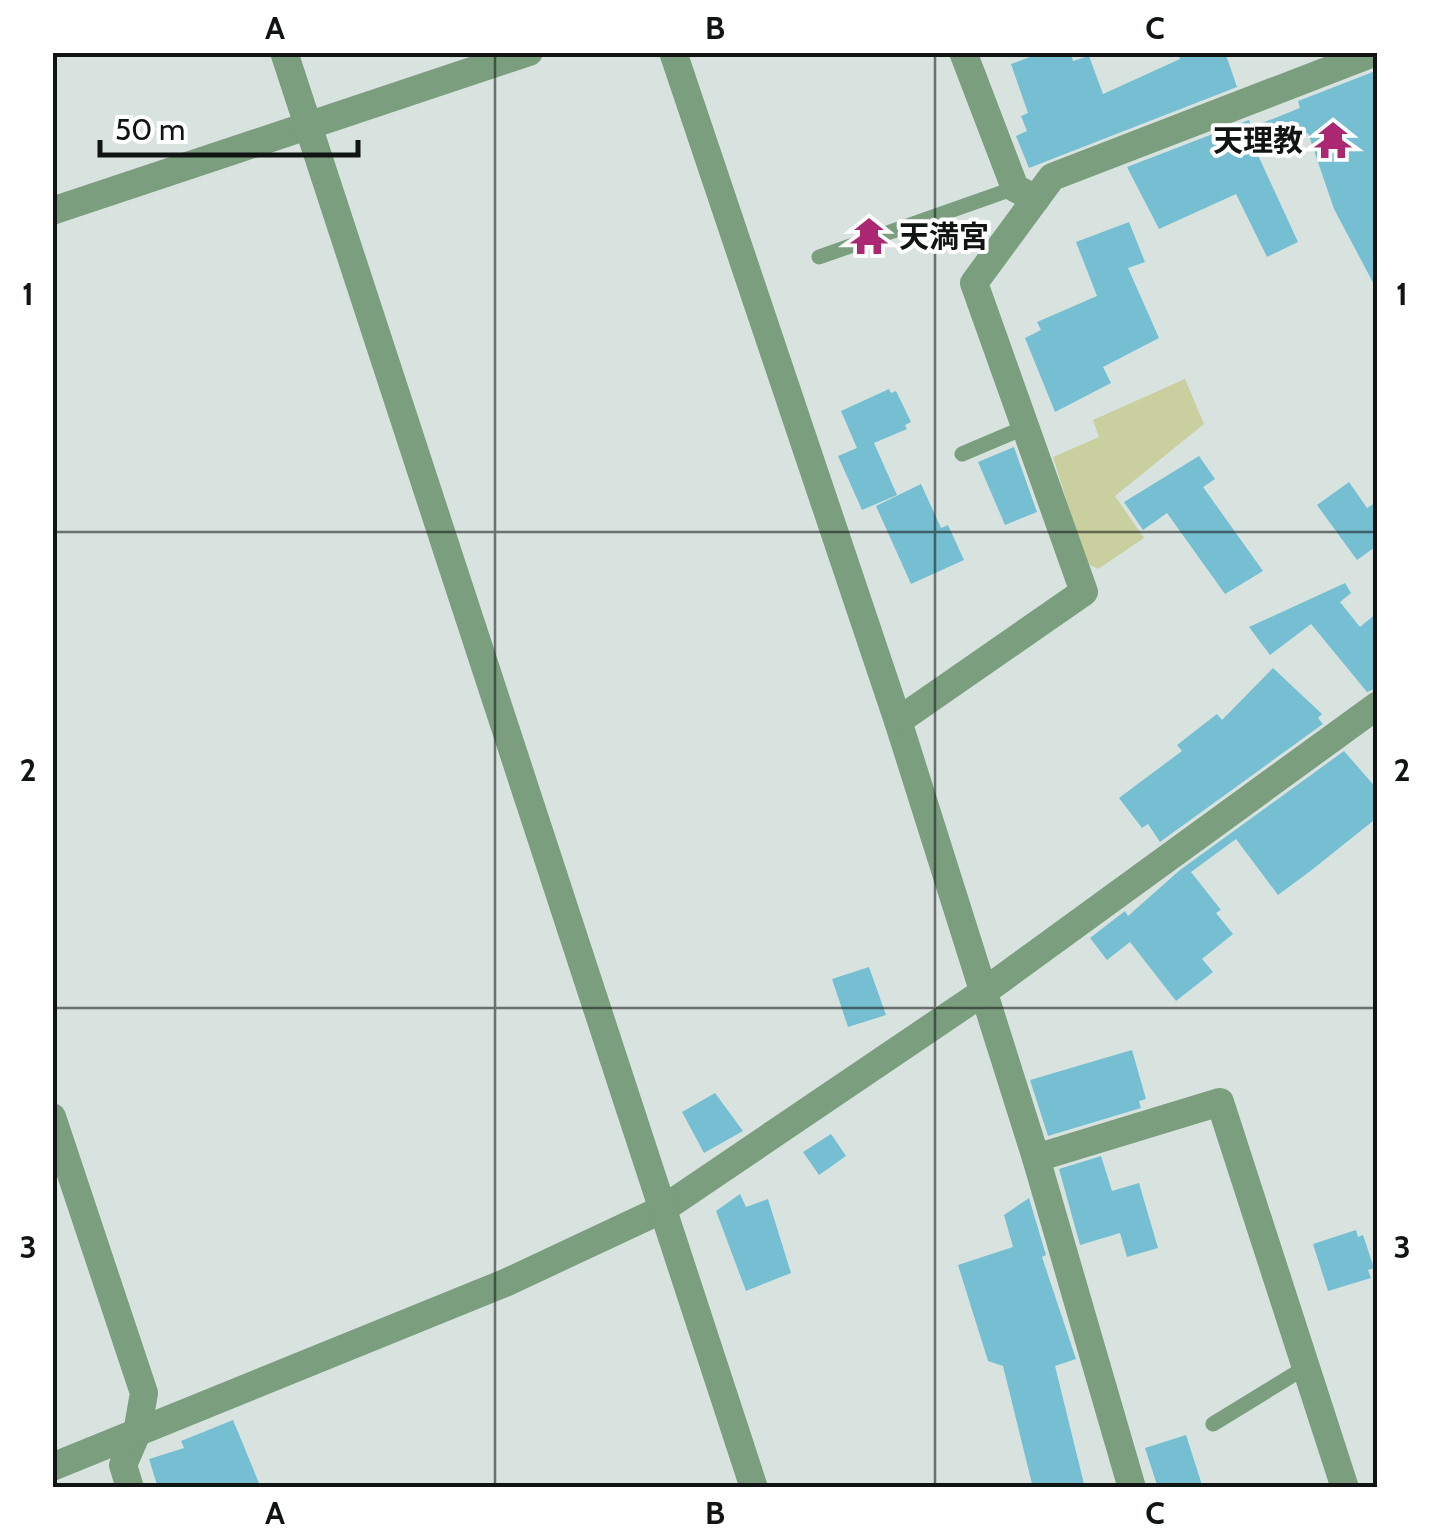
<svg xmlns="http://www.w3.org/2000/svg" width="1430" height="1540" viewBox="0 0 1430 1540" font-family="Cabin,'Noto Sans JP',sans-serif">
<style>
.green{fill:#c9cf9f}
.building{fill:#76bfd2}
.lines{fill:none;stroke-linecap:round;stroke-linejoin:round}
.service{stroke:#7a9e7e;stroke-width:15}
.minor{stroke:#7a9e7e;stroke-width:28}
.tertiary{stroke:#7a9e7e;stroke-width:28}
.grid{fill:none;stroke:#101413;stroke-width:2.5;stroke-opacity:0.55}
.labels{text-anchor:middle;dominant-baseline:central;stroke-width:8;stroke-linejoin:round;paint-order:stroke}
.poi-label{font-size:30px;font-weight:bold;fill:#101413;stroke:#fff;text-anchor:end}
.neatline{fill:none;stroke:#101413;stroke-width:4}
.grid-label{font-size:32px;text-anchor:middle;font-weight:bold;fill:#101413}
</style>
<rect width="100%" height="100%" fill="#d8e3e0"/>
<polygon class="green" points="1185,379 1204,424 1115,496 1144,538 1098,569 1086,563 1053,457 1099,437 1093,420"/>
<g class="building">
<polygon points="1043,52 1070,52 1073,61 1089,56 1103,94 1180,59 1178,52 1225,52 1237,87 1029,168 1016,136 1027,131 1021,116 1028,113 1011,64"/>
<polygon points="1378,70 1378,292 1334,209 1308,133 1257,153 1298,242 1267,257 1236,194 1159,229 1127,167 1249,120 1252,127 1300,108 1298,101"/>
<polygon points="1129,222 1145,262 1128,268 1159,338 1103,367 1111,383 1055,412 1025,338 1041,330 1037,322 1097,296 1076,242"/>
<polygon points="889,389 891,393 896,391 911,422 905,425 907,429 874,443 897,495 862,510 838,456 857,448 841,411"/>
<polygon points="1014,447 1037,512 1005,525 978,462"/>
<polygon points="1199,456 1215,479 1203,487 1263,571 1225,594 1167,513 1143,530 1124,502"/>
<polygon points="1349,482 1367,508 1378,501 1378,545 1357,560 1317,505"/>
<polygon points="921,484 941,528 948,525 964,560 911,584 876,506"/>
<polygon points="1345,583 1351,593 1340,602 1360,627 1378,612 1378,688 1367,692 1311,624 1270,655 1249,627"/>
<polygon points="1273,668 1322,714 1318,718 1323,724 1160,842 1148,824 1142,828 1119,798 1182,751 1177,745 1217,714 1222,720"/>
<polygon points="1344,751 1378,790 1378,817 1313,869 1278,895 1236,839 1191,872 1221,910 1216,913 1233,934 1202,959 1213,972 1176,1001 1130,942 1107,960 1090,938 1125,911 1128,916 1180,870"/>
<polygon points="869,967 886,1015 848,1027 832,979"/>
<polygon points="1132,1050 1146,1099 1139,1101 1141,1108 1048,1136 1030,1080"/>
<polygon points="715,1093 743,1131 704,1153 682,1112"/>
<polygon points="831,1134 846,1156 819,1175 803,1152"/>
<polygon points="1101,1156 1112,1191 1139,1183 1158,1248 1127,1257 1120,1233 1080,1245 1059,1169"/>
<polygon points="740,1194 746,1207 768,1199 791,1273 746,1291 716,1211"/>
<polygon points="1029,1198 1046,1255 1042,1257 1076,1359 1055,1366 1085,1488 1033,1488 1003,1366 988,1361 958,1265 1013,1247 1004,1215"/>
<polygon points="1356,1230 1358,1237 1363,1235 1374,1268 1368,1270 1371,1278 1328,1291 1313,1244"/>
<polygon points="233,1420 261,1488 158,1488 149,1459 184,1448 181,1441"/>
<polygon points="1186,1435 1203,1488 1158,1488 1145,1448"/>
</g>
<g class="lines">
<g class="service">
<polyline points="819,257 1015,188"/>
<polyline points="962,454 1028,426"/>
<polyline points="1213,1424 1306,1367"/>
</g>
<g class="minor">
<polyline points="673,52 898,721 1036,1158 1132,1488"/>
<polyline points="963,52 1015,188 1036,199"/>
<polyline points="52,211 529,52"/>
<polyline points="898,721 1084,592 974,283 1052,177 1376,52"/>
<polyline points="52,1117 144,1393 137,1433 123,1465 130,1488"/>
<polyline points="1036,1158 1220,1102 1345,1488"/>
<polyline points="52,1467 505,1283 663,1209 982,993 1378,705"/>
</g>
<polyline class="tertiary" points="284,52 754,1488"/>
</g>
<path class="grid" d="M 495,52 L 495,1488M 935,52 L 935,1488M 52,532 L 1378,532M 52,1008 L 1378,1008"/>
<defs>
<g id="temple-bare" transform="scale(3)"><path d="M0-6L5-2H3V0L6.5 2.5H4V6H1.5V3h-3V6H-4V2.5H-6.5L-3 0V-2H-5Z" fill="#ab2771" stroke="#fff" stroke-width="2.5" paint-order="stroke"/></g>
</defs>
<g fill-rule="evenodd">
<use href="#temple-bare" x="1333" y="140"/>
<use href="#temple-bare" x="869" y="236"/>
</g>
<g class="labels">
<g class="poi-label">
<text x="1303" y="140">天理教</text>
<text x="899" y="236" text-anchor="start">天満宮</text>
</g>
</g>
<rect width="1430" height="1540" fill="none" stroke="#ffffff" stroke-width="110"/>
<path d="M100 140v15h258v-15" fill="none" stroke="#101413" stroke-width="5"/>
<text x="115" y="140" font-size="30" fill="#101413" stroke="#ffffff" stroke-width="8" paint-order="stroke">50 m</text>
<rect x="55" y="55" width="1320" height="1430" class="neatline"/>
<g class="grid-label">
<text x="275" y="39">A</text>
<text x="715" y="39">B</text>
<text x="1155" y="39">C</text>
<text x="28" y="305">1</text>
<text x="1402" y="305">1</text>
<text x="28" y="781">2</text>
<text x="1402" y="781">2</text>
<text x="28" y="1258">3</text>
<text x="1402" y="1258">3</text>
<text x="275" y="1524">A</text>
<text x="715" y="1524">B</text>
<text x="1155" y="1524">C</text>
</g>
</svg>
